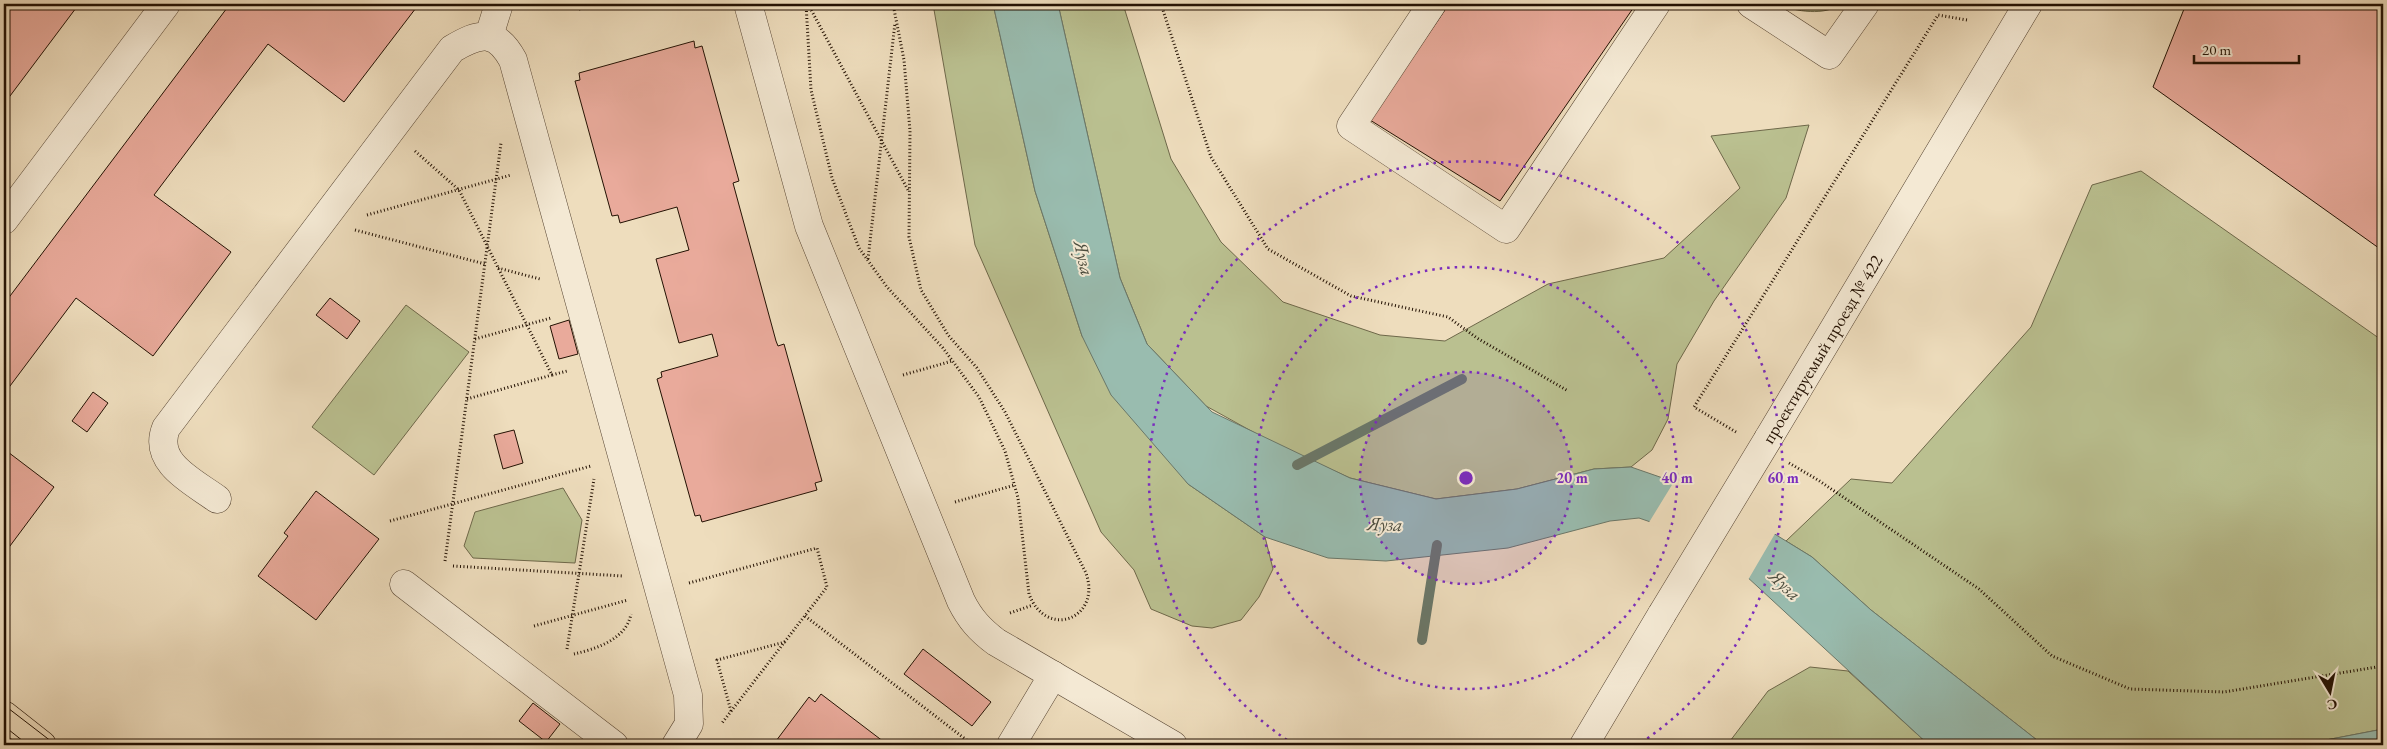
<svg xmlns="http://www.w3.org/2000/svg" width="2387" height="749" viewBox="0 0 2387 749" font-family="'EB Garamond',serif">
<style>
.green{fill:#bac090;stroke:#6e684a}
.water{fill:#99bcaf;stroke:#6a786a}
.pier{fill:#eeddbd}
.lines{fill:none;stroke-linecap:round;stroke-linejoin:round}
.stream{stroke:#6a786a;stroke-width:10}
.building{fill:#e9aa9b;stroke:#231103}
.minor-casing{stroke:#564432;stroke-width:29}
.major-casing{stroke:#231103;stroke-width:29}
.path{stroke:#231103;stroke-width:3;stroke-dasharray:1 2.5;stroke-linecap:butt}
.minor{stroke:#f4e9d4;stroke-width:28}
.major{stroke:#eeddbd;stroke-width:28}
.tram{stroke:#231103;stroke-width:1}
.minor-bridge-casing{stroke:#564432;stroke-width:29;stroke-linecap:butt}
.minor-bridge{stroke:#f4e9d4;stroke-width:28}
.ring{fill:none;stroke:#7b2cbf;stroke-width:2.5;stroke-dasharray:2.5 5}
.labels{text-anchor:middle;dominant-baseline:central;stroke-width:4;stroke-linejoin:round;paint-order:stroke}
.street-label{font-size:18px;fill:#231103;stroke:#f4e9d4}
.water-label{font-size:19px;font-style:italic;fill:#4c4d3f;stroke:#f4e9d4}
.centre{fill:#7b2cbf;stroke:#f4e9d4;stroke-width:2.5}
.ring-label{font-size:15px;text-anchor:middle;font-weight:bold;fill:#7b2cbf;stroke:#f4e9d4;stroke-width:4;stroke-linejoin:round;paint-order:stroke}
</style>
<rect width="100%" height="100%" fill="#eeddbd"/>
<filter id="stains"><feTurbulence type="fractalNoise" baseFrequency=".004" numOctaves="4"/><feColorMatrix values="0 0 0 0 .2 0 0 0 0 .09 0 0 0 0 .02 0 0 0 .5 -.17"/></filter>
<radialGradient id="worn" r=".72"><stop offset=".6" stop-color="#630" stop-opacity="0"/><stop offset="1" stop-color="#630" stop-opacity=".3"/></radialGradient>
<g class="green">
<polygon points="933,4 993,4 1035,191 1082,336 1188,484 1265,537 1273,569 1259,597 1241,620 1212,628 1192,626 1151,609 1134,570 1101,532 975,245"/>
<polygon points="1058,4 1123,4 1171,159 1221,242 1283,302 1380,335 1445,341 1548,284 1664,258 1740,188 1711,136 1809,125 1786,198 1714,301 1677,364 1668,419 1652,450 1631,467 1594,469 1517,489 1436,499 1350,478 1273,443 1206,406 1147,344 1120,278"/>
<path d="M 1780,4 L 1839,4 C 1828,16 1793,12 1780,4 Z"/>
<polygon points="2141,171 2383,341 2383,729 2300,745 2042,744 1871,610 1812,557 1786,541 1851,479 1892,483 2031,327 2092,185"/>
<polygon points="406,305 469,352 374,475 312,427"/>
<polygon points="563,488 582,520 575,563 473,558 464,546 475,512"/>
<polygon points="1810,667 1848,671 1929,745 1727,745 1768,691"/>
</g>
<g class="water">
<polygon points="993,4 1058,4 1120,278 1147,344 1212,412 1350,478 1436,499 1517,489 1594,469 1631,467 1683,485 1747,517 1812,557 1871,610 2042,744 2052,745 1929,745 1732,563 1688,535 1639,518 1610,521 1508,548 1386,561 1328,558 1265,537 1188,484 1111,395 1082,336 1035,191"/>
<polygon points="2383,729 2383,745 2300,745"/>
</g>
<polygon class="pier" points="1675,480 1748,514 1776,532 1748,580 1731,565 1687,538 1648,524"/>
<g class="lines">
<g class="stream">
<polyline points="1297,465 1462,379"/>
<polyline points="1422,640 1437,545"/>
</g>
</g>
<g class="building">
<polygon points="4,4 79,4 4,104"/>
<polygon points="230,4 419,4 344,102 268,44 154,195 231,252 153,356 76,298 4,394 4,304"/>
<polygon points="577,4 598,4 598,5 579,10"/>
<polygon points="1449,4 1636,4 1500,201 1370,120"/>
<polygon points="2186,4 2383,4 2383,251 2153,87"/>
<polygon points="694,41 695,48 702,46 739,181 733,183 776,341 778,346 784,344 822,481 815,483 817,490 702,522 700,515 695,516 657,379 662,377 661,372 718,356 712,334 679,343 656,259 689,250 677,207 620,223 618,215 612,216 575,81 580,80 579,73"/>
<polygon points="330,298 360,321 347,339 316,315"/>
<polygon points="569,320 578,354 559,359 550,326"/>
<polygon points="93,392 108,403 87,432 72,421"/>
<polygon points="514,430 523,463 503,469 494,435"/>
<polygon points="4,449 54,487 4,554"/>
<polygon points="316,491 379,539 316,620 258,576 288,536 284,533"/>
<polygon points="923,649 991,702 972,726 904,674"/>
<polygon points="821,694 888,745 773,745 809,697 815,702"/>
<polygon points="533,703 560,724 546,742 519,721"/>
</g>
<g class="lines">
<g class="minor-casing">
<g id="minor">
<path d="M 748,4 L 809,226 L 961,601 C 970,619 980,630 996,642 L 1173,745"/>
<polyline points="1432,4 1351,126 1506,229 1656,4"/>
<polyline points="1751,4 1829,55 1865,4"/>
<polyline points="489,36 499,4"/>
<polyline points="4,220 166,4"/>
<polyline points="1768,439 2028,4"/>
<path d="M 217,499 C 194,482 152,463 166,428 L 452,49 C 480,32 496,29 513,60 L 688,695 L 689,724 L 676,745"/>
<polyline points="404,584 614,745"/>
<polyline points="1011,745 1053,675"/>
<polyline points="1584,745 1662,614"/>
</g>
</g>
<g class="major-casing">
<polyline id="major" points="4,715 42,745"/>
</g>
<g class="path">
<path d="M 806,4 L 811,90 L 832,178 L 859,248 L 887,287 L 943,348 L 979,397 L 1005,451 L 1018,498 L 1029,594 C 1046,640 1102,619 1086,573 L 1005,412 L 977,368 L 948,335 L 921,290 L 909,237 L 910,131 L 904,60 L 893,4"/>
<polyline points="808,4 908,190"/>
<polyline points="1161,4 1211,157 1268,249 1351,296 1448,317 1477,338 1568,391"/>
<polyline points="415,151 459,190 552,375 567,371"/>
<polyline points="367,215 511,175"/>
<polyline points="355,230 485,264"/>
<polyline points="868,259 895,23"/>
<polyline points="498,268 540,279"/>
<polyline points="475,339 551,318"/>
<polyline points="903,375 952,361"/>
<polyline points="467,399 552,375"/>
<polyline points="1736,432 1694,407 1938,15 1967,20"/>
<polyline points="1789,463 1818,480 1979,589 2052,656 2130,689 2224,692 2383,666"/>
<polyline points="955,502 1015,485"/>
<polyline points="390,521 591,466"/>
<polyline points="445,561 501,143"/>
<polyline points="453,566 623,576"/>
<polyline points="689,583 817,548 827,587 722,723"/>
<polyline points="1010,613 1033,605"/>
<polyline points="805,616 973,745"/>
<polyline points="534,626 628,600"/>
<polyline points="567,649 594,479"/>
<path d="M 574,654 C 595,649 626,640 631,614"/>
<polyline points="731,711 717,660 785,642"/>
</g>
<use href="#minor" class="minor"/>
<use href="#major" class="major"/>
<g class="tram">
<polyline points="4,705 56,745"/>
<polyline points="4,726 28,745"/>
</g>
<g class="minor-bridge-casing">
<polyline id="minor-bridge" points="1662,614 1768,439"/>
</g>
<use href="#minor-bridge" class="minor-bridge"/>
</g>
<circle cx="1466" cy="478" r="106" fill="#7b2cbf" fill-opacity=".12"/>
<g class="ring">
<circle cx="1466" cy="478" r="106"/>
<circle cx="1466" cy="478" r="211"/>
<path d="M1293 744A317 317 0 1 1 1639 744"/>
</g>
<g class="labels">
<g class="street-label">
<text transform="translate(1822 349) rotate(-59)">проектируемый проезд № 422</text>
</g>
<g class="water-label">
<text transform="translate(1084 258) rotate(77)">Яуза</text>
<text transform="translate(1385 524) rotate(2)">Яуза</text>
<text transform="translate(1785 585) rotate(43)">Яуза</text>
</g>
</g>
<circle cx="1466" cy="478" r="8" class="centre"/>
<g class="ring-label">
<text x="1572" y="483">20 m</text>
<text x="1677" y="483">40 m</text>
<text x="1783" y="483">60 m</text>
</g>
<rect width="2387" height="749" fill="none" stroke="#eeddbd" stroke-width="20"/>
<rect x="5" y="5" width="2377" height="739" fill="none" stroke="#231103" stroke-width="2.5"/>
<rect x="10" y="10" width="2367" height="729" fill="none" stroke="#231103"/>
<g transform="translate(2330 692) rotate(170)" stroke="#f4e9d4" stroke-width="4" paint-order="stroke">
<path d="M0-4L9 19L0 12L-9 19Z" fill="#231103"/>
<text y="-8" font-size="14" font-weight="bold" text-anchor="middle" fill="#231103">С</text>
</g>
<path d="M2194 55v8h105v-8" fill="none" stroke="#231103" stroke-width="2.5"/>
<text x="2202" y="55" font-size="15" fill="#231103" stroke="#f4e9d4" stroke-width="4" paint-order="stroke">20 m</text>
<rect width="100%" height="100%" filter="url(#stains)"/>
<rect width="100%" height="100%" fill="url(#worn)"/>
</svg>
